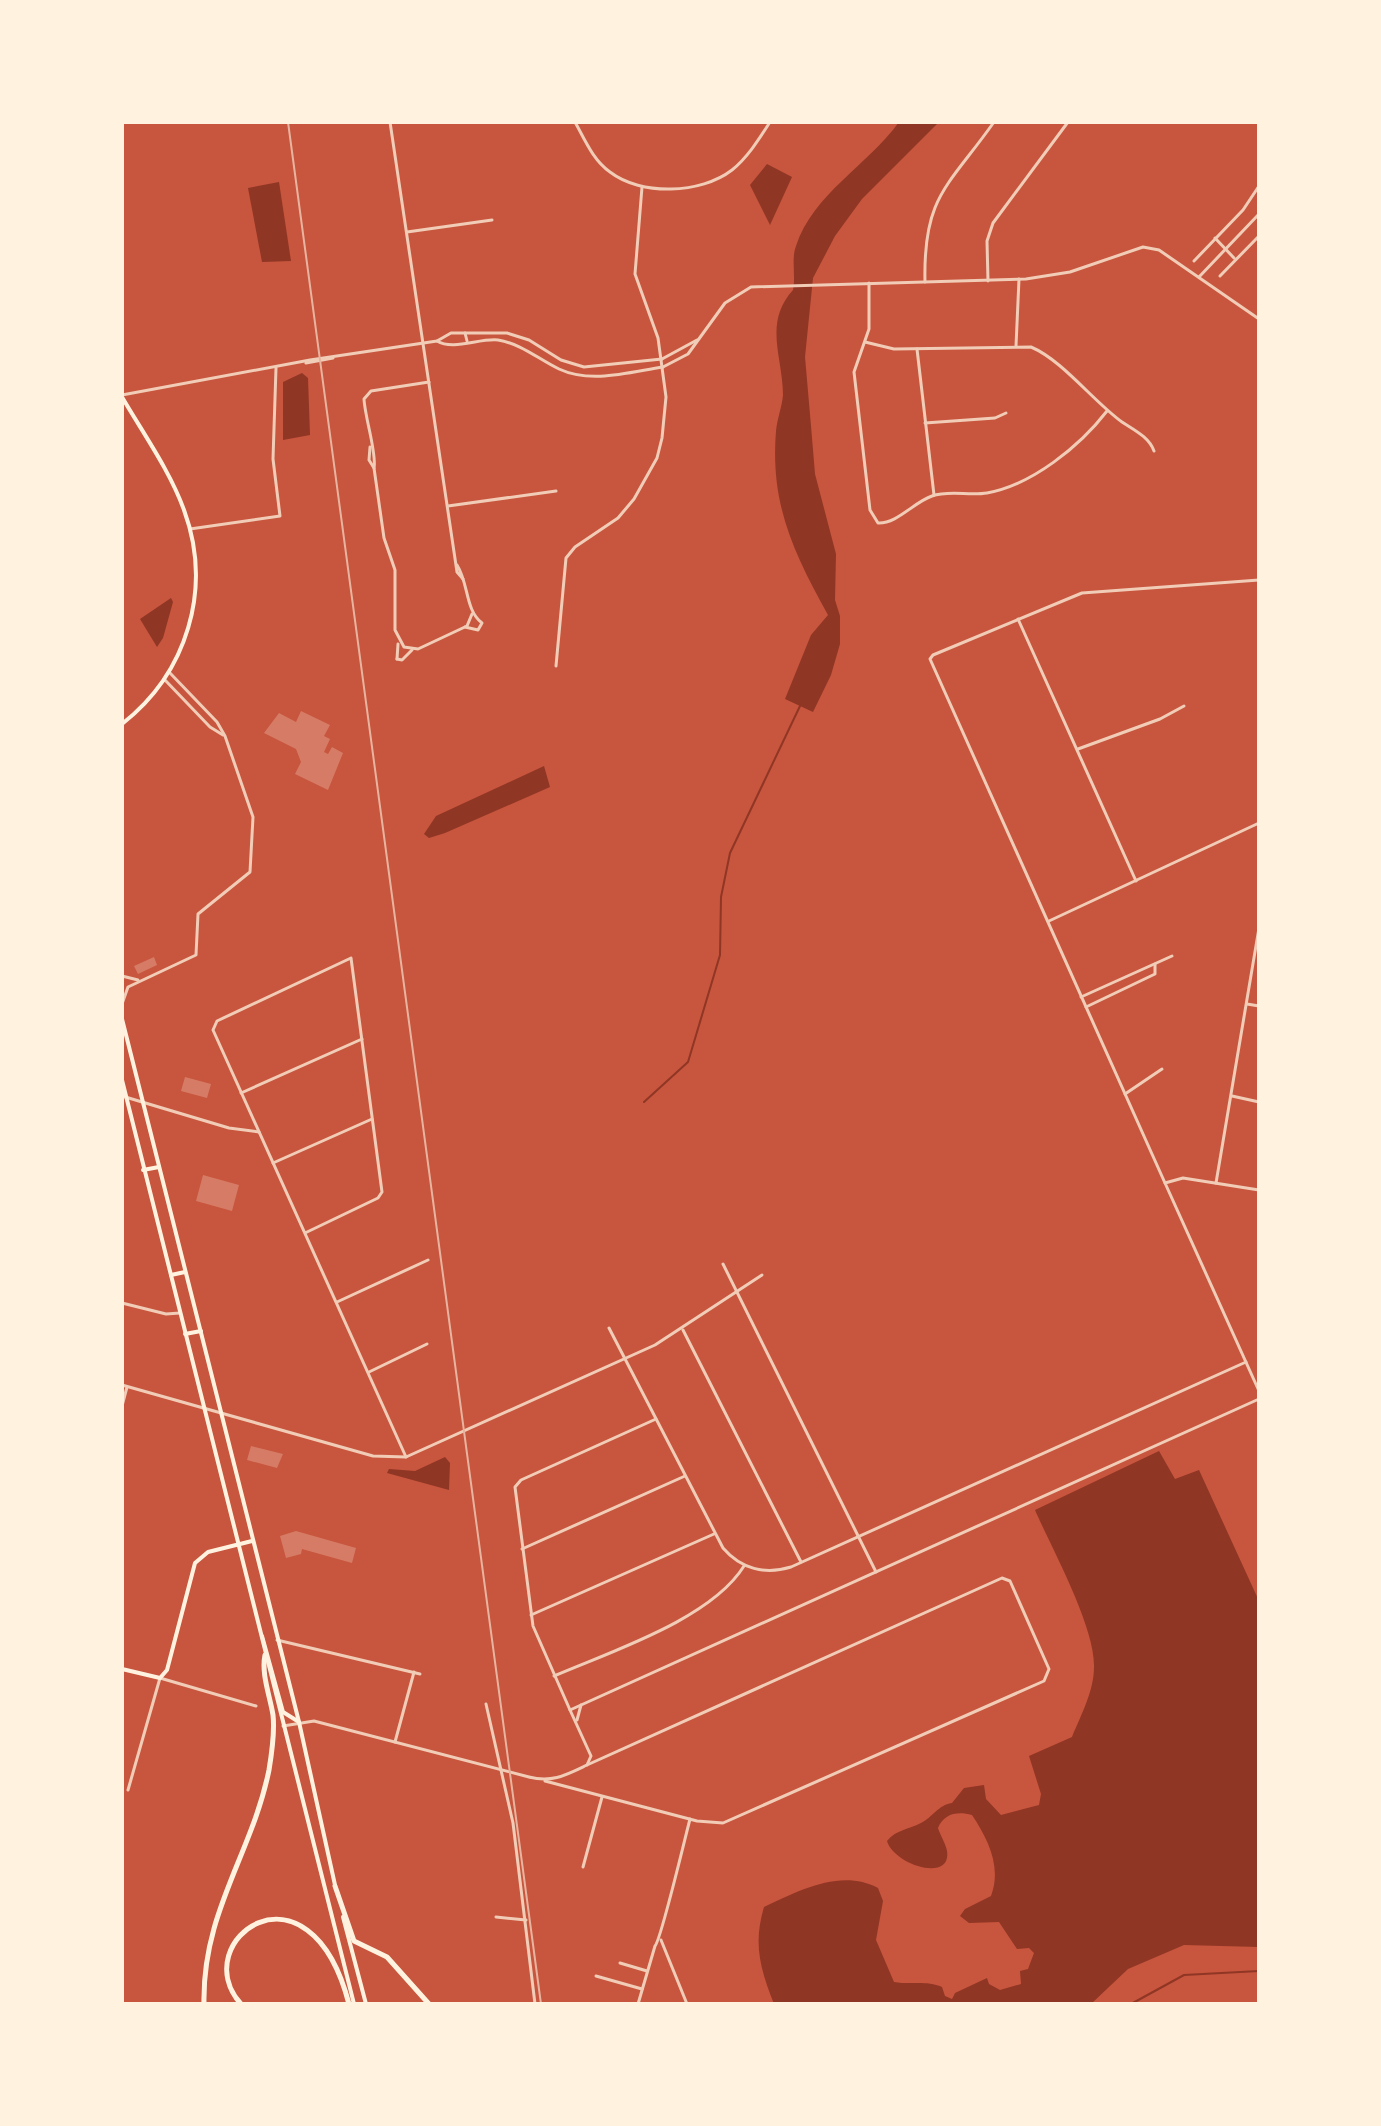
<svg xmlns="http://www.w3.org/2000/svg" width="1381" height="2126" viewBox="0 0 1381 2126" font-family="'Asap Condensed',sans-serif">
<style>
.water{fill:#8f3625}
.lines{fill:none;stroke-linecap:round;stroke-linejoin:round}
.stream{stroke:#8f3625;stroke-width:2}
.building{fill:#d67c66}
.minor{stroke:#f1ccb7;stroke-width:3}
.tertiary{stroke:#f1ccb7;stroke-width:3}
.secondary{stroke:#fff3e0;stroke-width:4}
.primary{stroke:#fff3e0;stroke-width:4}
.motorway{stroke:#fff3e0;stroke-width:5}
.rail{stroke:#e9b49f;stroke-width:2}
</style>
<rect width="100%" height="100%" fill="#c8553d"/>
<g class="water">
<path d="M 899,122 L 939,122 L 862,199 L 835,236 L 813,278 L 805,357 L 811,426 L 815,474 L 836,554 L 835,600 L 840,616 L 840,644 L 831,675 L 813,712 L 785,699 L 811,635 L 828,615 C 794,553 770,505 776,431 C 777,419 782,407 783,395 C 783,357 763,323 793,290 C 796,276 791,259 796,246 C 813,194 868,165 899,122 Z"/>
<polygon points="767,164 792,177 770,225 750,185"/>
<polygon points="279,182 291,261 262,262 248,188"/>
<polygon points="302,373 308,378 310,435 283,440 283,382"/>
<polygon points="171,598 173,602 163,638 157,647 140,619"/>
<polygon points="544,766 550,787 445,833 429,838 424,834 436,816"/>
<path d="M 1159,1451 L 1175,1479 L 1199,1470 L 1259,1601 L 1259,1947 L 1184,1945 L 1128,1969 L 1091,2004 L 774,2004 C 760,1968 753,1944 764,1907 C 798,1891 841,1868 878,1888 L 883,1901 L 876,1940 L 894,1982 C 912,1985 926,1980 942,1987 L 945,1996 L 952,1999 L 955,1993 L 987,1978 L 989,1984 L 1000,1990 L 1021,1984 L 1020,1971 L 1028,1969 L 1034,1953 L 1029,1948 L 1017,1949 L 999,1922 L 969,1923 L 960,1916 L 965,1909 L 991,1896 C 1002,1867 988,1839 972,1815 C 958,1811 944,1813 938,1828 C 940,1835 946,1844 947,1851 C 952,1883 894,1865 887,1841 C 897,1829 908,1830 921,1823 C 933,1817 938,1805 952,1803 L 964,1788 L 984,1785 L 986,1799 L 1001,1815 L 1039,1805 L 1041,1794 L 1029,1756 L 1072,1737 C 1081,1715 1094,1691 1094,1667 C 1095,1626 1052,1549 1035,1510 Z"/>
<polygon points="445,1457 450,1463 449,1490 387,1473 389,1469 415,1471"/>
</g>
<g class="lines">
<g class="stream">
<polyline points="644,1102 688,1062 720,955 721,897 730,853 800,706"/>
<polyline points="1131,2004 1184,1975 1259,1971"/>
</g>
</g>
<g class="building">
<polygon points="301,711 330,725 324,736 330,739 324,752 328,754 332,747 343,753 328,790 295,774 301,762 296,749 264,733 279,713 296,722"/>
<polygon points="154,957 157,965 138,974 134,966"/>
<polygon points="185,1077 211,1084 207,1098 181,1091"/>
<polygon points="203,1175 239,1185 232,1211 196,1201"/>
<polygon points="251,1446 283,1454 277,1468 247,1460"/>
<polygon points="296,1531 356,1548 352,1563 302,1549 301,1554 286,1558 280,1536"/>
</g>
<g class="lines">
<g class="minor">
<polyline points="390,122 457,572 463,579"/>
<path d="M 575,122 C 585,140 593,160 610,172 C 641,196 701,194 732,170 C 748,157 759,139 770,122"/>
<polyline points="407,232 492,220"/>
<polyline points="1215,238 1234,258"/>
<polyline points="1194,261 1243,210 1259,186"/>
<polyline points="1220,276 1259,236"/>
<polyline points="1199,277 1259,214"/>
<polyline points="988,281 987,241 993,223 1068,122"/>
<path d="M 925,282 C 923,196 948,187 994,122"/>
<path d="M 869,283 L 869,329 L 854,372 L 870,510 L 878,523 C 897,524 914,502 932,496 C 949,490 969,496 987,493 C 1032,485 1080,446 1107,411"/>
<polyline points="465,333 467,341"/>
<path d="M 865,342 L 894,349 L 1031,347 C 1062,360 1093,401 1122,422 C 1134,430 1149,437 1154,451"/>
<polyline points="1016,346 1019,279"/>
<polyline points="917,349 934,495"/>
<polyline points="662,359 697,340"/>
<polyline points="663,367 688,354 725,303 751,287 1026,279 1070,272 1143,247 1159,250 1259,319"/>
<path d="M 429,382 L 371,391 L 364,399 C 365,418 377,454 374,468 L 384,538 L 395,570 L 395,630 L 404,647 L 418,649 L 467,626 L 472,614"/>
<polyline points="925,423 995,418 1006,413"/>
<polyline points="370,447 369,460 374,468"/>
<polyline points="448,506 556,491"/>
<polyline points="190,529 280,516 273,459 276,368"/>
<path d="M 457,565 C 469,584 465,610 482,623 L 478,630 L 465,627"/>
<polyline points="1018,619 1136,881"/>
<polyline points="397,659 402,660 412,650"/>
<polyline points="397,659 398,644"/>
<polyline points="556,666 566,558 575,547 618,518 634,499 657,458 662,438 666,397 658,338 635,274 642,187"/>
<polyline points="165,680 210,727 223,735"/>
<polyline points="1078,749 1160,719 1184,706"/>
<polyline points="1049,921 1259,823"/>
<polyline points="122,976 138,980"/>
<polyline points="1081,997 1172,956"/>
<polyline points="122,1004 128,987 196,955 198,914 250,872 253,817 225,736 217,722 170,673"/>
<polyline points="1247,1004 1259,1006"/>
<polyline points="1086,1007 1155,974 1155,964"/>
<polyline points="241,1093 362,1039"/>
<polyline points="1125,1094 1162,1069"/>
<polyline points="122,1096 229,1128 259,1132"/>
<polyline points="1232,1096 1259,1102"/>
<polyline points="273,1163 372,1119"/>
<polyline points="1165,1183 930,659 933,655 1082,593 1259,580"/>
<polyline points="1216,1183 1259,928"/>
<polyline points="305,1233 378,1198 382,1192 351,958 217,1021 213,1030 406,1457"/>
<polyline points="723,1264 876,1572"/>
<polyline points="337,1302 428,1260"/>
<polyline points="122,1303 166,1314 180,1313"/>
<path d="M 609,1328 L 723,1548 C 741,1569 765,1575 791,1567 L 1246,1362"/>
<polyline points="683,1330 801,1562"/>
<polyline points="369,1372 427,1344"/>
<polyline points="122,1385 373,1456 406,1457 655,1345 762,1275"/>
<polyline points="122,1406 127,1387"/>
<polyline points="522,1549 685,1476"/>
<polyline points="531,1615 714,1534"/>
<polyline points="277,1640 420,1674"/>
<path d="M 554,1676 C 612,1651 711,1619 744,1566"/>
<polyline points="486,1704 513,1823 535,2004"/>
<polyline points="570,1710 533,1626 515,1487 521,1480 656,1419"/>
<polyline points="395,1742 414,1672"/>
<polyline points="545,1781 697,1821 723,1823 1044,1681 1049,1669 1010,1581 1002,1578 587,1765"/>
<polyline points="128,1790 160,1678 256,1706"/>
<polyline points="583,1867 602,1797"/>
<polyline points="496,1917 526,1920"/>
<polyline points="661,1940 687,2004"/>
<polyline points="620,1963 647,1971"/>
<polyline points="596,1976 642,1989"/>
<path d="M 638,2004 L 655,1946 C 661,1940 685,1838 690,1819"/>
</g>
<g class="tertiary">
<path d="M 437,341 C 453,351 479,338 498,340 C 522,344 538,359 559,369 C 591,384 630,372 663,367"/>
<polyline points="306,363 333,358"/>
<polyline points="122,395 310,360 437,341 451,333 507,333 529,340 561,360 584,367 662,359"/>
<polyline points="1259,1190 1183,1178 1165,1183 1259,1391"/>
<polyline points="577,1720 581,1705"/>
<path d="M 283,1726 L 314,1721 L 529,1777 C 552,1783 566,1775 587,1765 L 591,1756 L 570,1710 L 1259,1399"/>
</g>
<g class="secondary">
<path d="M 122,397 C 143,433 170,471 184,510 C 213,589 187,673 122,724"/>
<polyline points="122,1669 160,1678 167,1670 195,1563 208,1552 252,1541"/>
</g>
<g class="primary">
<polyline points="122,1019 299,1722 335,1885"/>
<polyline points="122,1080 354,2004"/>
<polyline points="143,1170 159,1167"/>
<polyline points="171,1275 185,1272"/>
<polyline points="185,1334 201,1331"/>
<polyline points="262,1636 283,1712 299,1722"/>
<polyline points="343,1917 366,2004"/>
</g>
<g class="motorway">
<polyline points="335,1886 354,1941 387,1957 429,2004"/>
<path d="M 204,2004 C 202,1912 252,1854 269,1770 C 272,1752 275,1733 273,1715 C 270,1696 261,1674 265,1655"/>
<path d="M 241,2004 C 185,1941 309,1850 349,2004"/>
</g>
<polyline class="rail" points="288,122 541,2004"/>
</g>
<rect width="1381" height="2126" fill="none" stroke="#fff3e0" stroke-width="248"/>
</svg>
